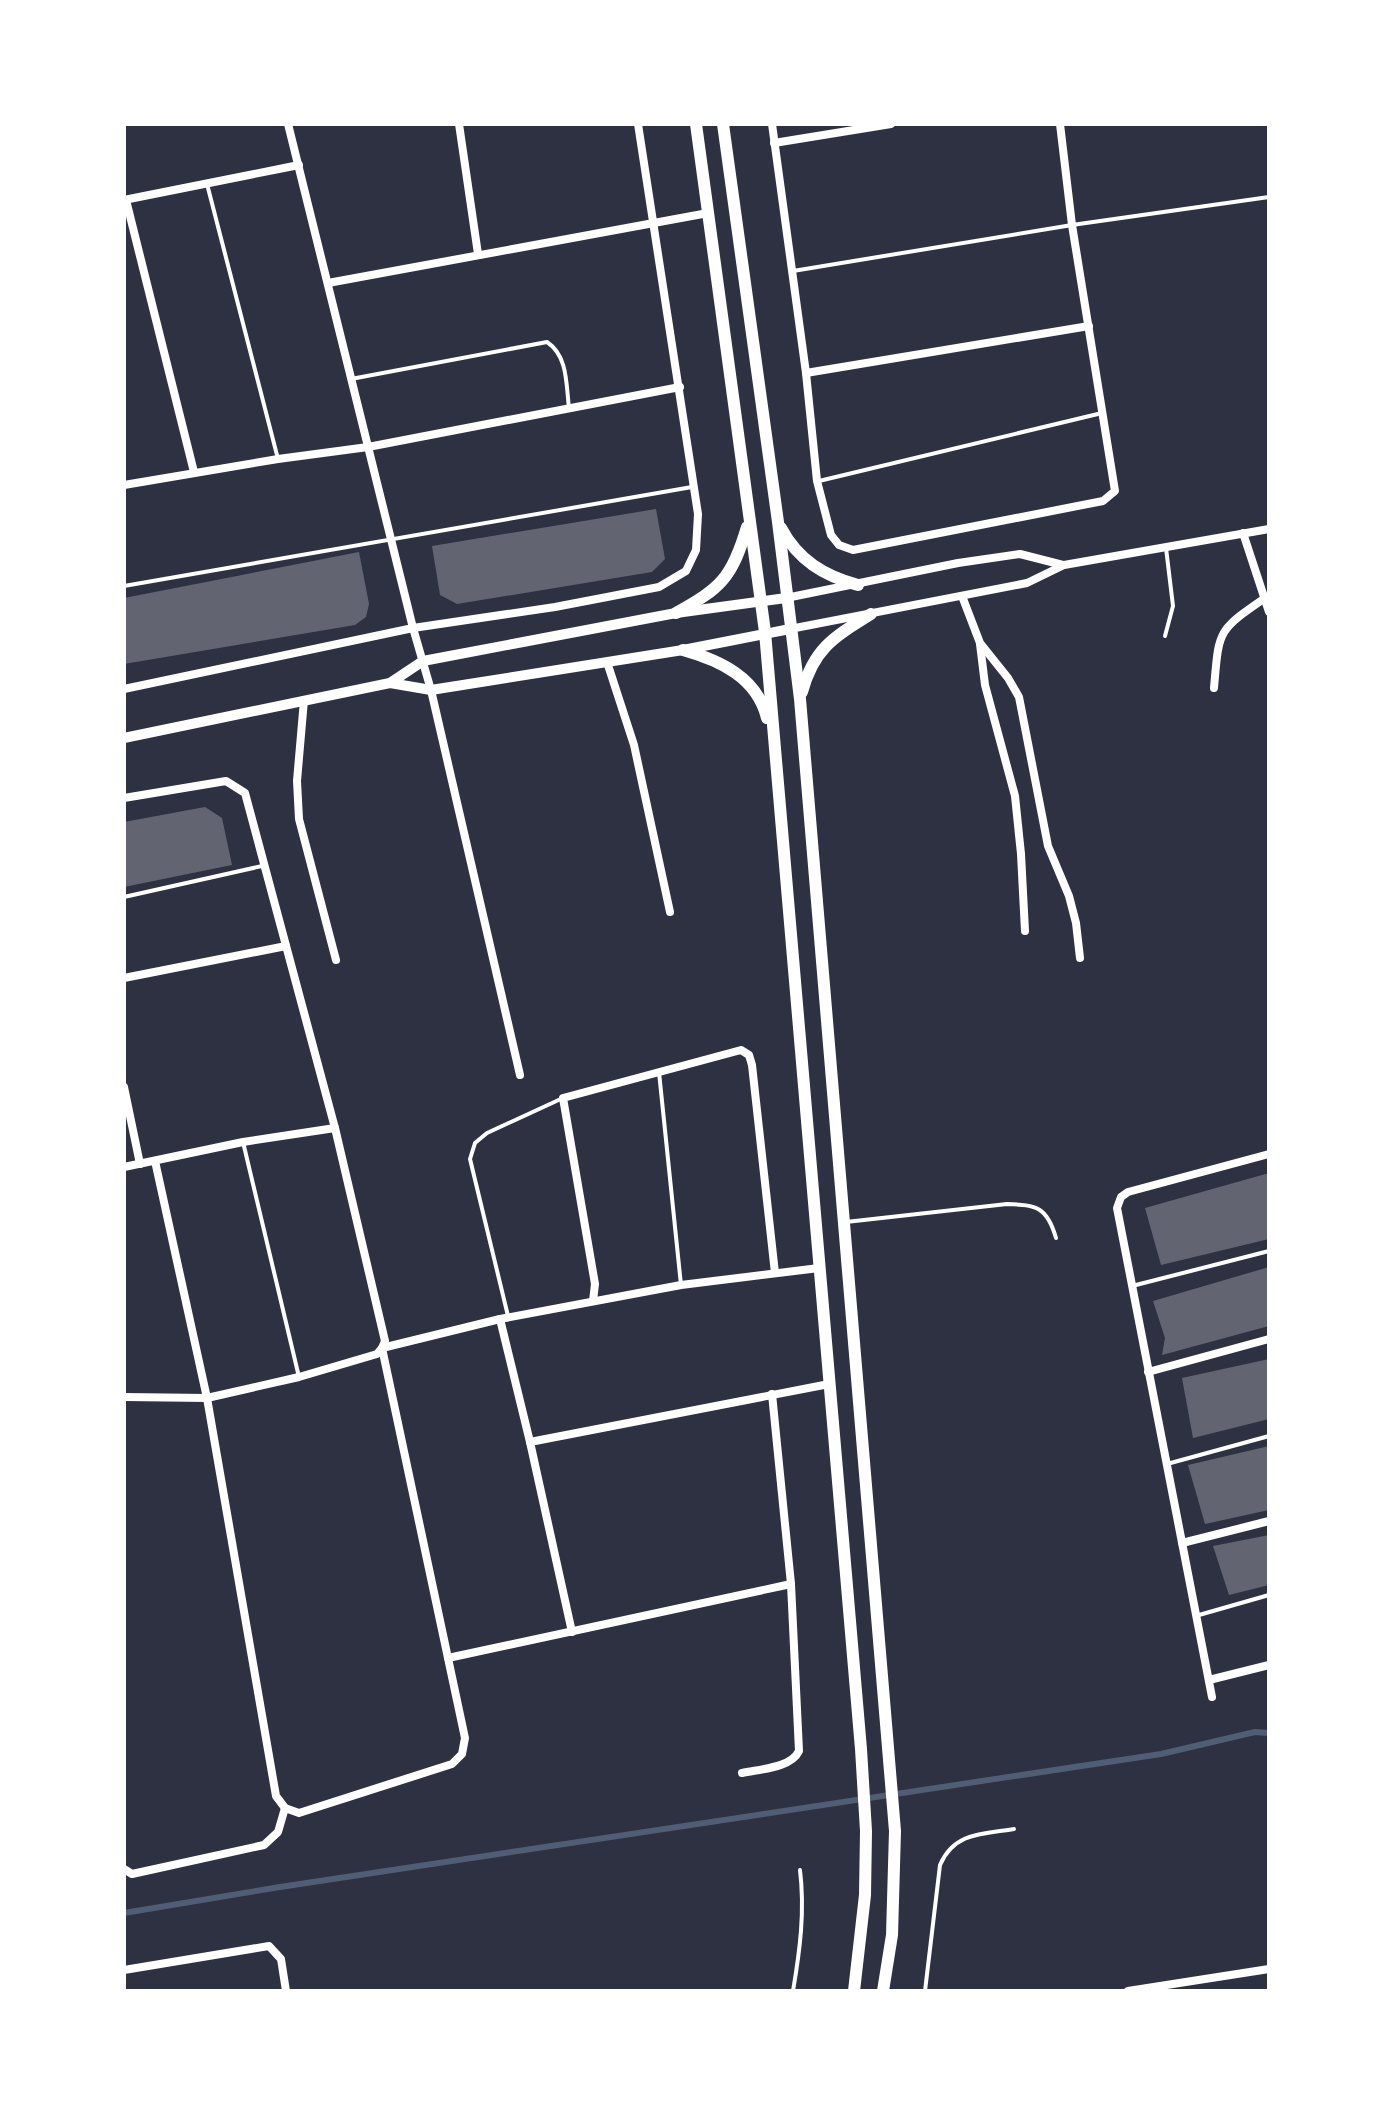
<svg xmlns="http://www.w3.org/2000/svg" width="1393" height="2115" viewBox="0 0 1393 2115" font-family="Overpass,sans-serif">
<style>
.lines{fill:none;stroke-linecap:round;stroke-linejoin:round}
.stream{stroke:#4f5d75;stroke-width:6}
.building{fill:#626471}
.service{stroke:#fff;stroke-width:4}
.minor{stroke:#fff;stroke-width:8}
.tertiary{stroke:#fff;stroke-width:10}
.secondary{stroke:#fff;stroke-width:12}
</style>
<rect width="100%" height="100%" fill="#2d3142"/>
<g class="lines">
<polyline class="stream" points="124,1913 280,1887 1161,1754 1255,1732 1269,1733"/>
</g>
<g class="building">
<polygon points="656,509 665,559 652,572 457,604 440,595 432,546"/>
<polygon points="359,552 369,604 366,617 355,625 124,664 124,598"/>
<polygon points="205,807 222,818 232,865 124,887 124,822"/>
<polygon points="1269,1173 1269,1239 1161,1265 1145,1208"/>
<polygon points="1269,1267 1269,1326 1162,1355 1165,1338 1153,1301"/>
<polygon points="1269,1359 1269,1419 1193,1438 1182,1378"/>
<polygon points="1269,1446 1269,1510 1205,1524 1188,1465"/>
<polygon points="1269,1535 1269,1585 1229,1595 1213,1546"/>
</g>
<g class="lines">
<g class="service">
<polyline points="207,184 278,459"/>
<polyline points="793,271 1072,225 1269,197"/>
<path d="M 351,379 L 547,342 C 568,356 566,384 569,408"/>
<polyline points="819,481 1102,413"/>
<polyline points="124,586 692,487"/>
<polyline points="1165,636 1173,606 1166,548"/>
<polyline points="124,897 262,866"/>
<polyline points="659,1072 681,1285"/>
<polyline points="243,1142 299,1377"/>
<path d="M 846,1222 L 1007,1204 C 1037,1205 1047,1207 1056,1238"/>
<polyline points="1132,1286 1269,1251"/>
<polyline points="508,1316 470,1159 475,1143 487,1133 563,1098"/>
<polyline points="1167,1464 1269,1436"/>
<polyline points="1199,1615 1269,1595"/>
<path d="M 793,1991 C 800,1950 805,1911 800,1870"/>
<path d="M 925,1991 L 940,1865 C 954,1832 983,1834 1014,1829"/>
</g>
<g class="minor">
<polyline points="288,124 413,628 431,690 520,1075"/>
<polyline points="459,124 478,254"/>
<polyline points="772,124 806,373 817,481 831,535 839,545 853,550 1103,501 1115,491 1072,225 1060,124"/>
<polyline points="774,143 891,124"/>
<polyline points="124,200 299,165"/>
<polyline points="126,200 194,472"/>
<polyline points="328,283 708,213"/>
<polyline points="806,373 1089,326"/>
<polyline points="124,485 278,459 368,447 680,387"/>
<polyline points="1243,533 1269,612"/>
<polyline points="962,596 980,643 1008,678 1019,697 1048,846 1069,896 1076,923 1080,958"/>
<polyline points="786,598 958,563 1020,554 1063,565"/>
<polyline points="790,629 1027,583 1064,565 1269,529"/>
<polyline points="980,644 985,685 1015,796 1021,854 1025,931"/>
<polyline points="607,662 634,745 670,912"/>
<path d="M 1214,688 C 1219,630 1217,631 1265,598"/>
<polyline points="124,689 413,628 555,607 659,587 686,571 696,550 698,514 638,124"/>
<polyline points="304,700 297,781 299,819 336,960"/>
<polyline points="124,798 226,781 245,793 335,1128 385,1341 382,1348 465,1738 462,1754 452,1764 299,1813 285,1808 276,1796 207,1398 155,1161"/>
<polyline points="124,978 286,946"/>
<polyline points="124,1087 140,1164"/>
<polyline points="124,1167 243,1142 335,1128"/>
<polyline points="593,1301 595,1284 563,1098 741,1050 749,1055 752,1065 775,1273"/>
<polyline points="500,1319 530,1442 572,1632"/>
<polyline points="1148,1372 1269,1339"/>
<polyline points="124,1397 207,1398 299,1377 377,1354 382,1348 500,1319 681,1285 819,1268"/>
<polyline points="530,1442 829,1384"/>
<polyline points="1182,1543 1269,1521"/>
<polyline points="448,1658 791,1584"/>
<polyline points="1209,1680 1269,1665"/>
<polyline points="1212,1697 1117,1208 1121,1197 1128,1192 1269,1154"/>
<path d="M 742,1773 C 760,1769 791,1768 799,1751 L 791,1584 L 772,1394"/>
<polyline points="124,1869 132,1874 264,1845 278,1832 285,1808"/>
<polyline points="124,1970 269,1946 281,1959 286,1991"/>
<polyline points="1128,1991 1269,1969"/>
</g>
<g class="tertiary">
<polyline points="390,683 431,690 683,650 790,629"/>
<polyline points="124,738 390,683 423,661 676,613 786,598"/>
</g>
<g class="secondary">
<polyline points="696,124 765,632 861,1749 866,1831 865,1895 854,1991"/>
<polyline points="723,124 778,522 800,699 895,1831 892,1935 883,1991"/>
<path d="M 781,528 C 798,560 824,576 858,585"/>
<path d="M 676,613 C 721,588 732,578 747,527"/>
<path d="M 683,650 C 719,660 757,677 767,718"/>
<path d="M 802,692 C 814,648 834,637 871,614"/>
</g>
</g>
<rect width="1393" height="2115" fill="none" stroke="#ffffff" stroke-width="252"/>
</svg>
